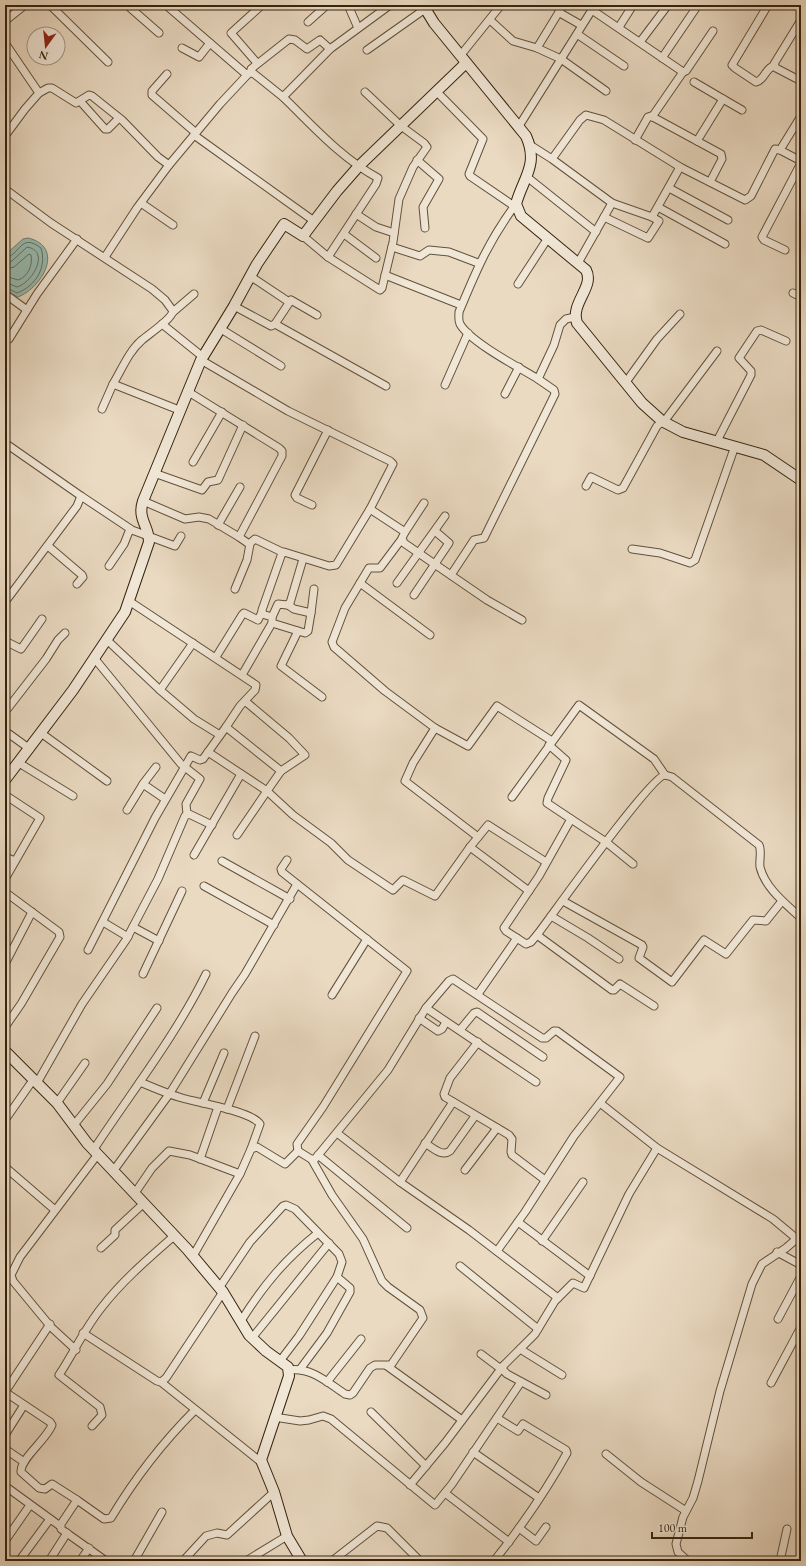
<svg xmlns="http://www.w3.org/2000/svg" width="806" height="1566" viewBox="0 0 806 1566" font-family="'EB Garamond',serif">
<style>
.water{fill:#98bbb1;stroke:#707e6f}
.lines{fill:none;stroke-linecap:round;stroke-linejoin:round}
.shore{stroke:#666f5f;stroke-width:1}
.street-casing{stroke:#62513a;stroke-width:9}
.secondary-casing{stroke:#35230d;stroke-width:12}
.street{stroke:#f1e7d7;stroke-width:7}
.secondary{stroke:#f1e7d7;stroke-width:10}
</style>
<rect width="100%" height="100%" fill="#eadac2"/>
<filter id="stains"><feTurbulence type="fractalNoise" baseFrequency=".005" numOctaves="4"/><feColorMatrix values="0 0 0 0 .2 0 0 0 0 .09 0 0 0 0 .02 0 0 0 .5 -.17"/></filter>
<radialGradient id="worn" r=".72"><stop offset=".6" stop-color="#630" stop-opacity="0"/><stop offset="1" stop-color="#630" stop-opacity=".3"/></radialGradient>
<path class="water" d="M 28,238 C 65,247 43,287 18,297 L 5,290 L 5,255 L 23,239 Z"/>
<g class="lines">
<g class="shore">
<path d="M 5,258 C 21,255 20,232 41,248 C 47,267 36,286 17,293 L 5,287"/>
<path d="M 5,263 L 12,261 L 27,247 C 51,251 32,283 17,287 L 5,282"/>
<path d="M 5,269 L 14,267 L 29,254 L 31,255 C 33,265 28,277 18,280 L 5,276"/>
</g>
<g class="street-casing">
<g id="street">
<polyline points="50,5 108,62"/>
<polyline points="127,5 159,33"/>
<polyline points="166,5 247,75"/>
<polyline points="348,5 358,28"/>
<polyline points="563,5 559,11 560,13 581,25"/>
<path d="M 768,5 L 732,65 L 735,68 L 756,82 C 765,80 765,68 774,66"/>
<polyline points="592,10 683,72 686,71 713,31"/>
<polyline points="490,20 513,41 537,48 561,59 606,91"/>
<polyline points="801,20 774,64 776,68 801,81"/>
<polyline points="5,21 25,5"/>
<polyline points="308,22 327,5"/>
<polyline points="619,27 633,5"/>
<polyline points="577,34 624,66"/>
<polyline points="640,42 668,5"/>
<polyline points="5,43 39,93 25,109 5,136"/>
<polyline points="182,48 199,57 210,43"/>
<polyline points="537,48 559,12"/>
<polyline points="367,50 425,9"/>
<polyline points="460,56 501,5"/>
<polyline points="662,58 698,5"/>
<polyline points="257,63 231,33 262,5"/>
<polyline points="251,73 251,69 289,39 295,40 307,49 320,40 330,49"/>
<polyline points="167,74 152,91 152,95 196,133"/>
<polyline points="694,82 723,99 697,141"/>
<polyline points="437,92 483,139 469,174 470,176 514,206"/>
<polyline points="39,93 48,88 52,88 76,103 89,95 92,96 122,120 158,157 169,165 220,104 249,73 253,73 283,97 330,49 390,5"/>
<path d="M 283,97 C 313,126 341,158 378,178 L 376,184 L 328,257 L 380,290 L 382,288 L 393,242 L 399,199 L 413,167 L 427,147 L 424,143 L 401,126 L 365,92"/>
<polyline points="723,99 742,110"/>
<polyline points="80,101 105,129 108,129 119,118"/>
<polyline points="652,117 683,72"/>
<polyline points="519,126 595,5"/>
<polyline points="194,135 314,221"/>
<polyline points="635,140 648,117 651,116 721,154 722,159 710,182"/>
<polyline points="530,145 552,159 612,203 652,217 680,167 604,120 586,115 580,120 552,159"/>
<polyline points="780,150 801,116"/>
<polyline points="417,160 439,179 423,207 425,228"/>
<polyline points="680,167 745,200 751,196 775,149 780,150 801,161"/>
<polyline points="527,177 596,232"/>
<polyline points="669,188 728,220"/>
<path d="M 5,189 L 51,223 L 152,289 L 165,300 L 173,311 C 172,319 149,334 142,340 C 129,351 122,369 113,384"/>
<polyline points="141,203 173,225"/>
<path d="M 516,204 C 489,240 476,271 459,312 C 459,316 458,320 460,324 C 470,342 520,368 538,379"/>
<polyline points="658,207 725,244"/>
<polyline points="356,214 376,227 394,233"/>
<polyline points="604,217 648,238 659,221 652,217"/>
<polyline points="344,234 376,258"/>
<polyline points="303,236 328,257"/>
<polyline points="392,247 420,256 429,250 449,252 478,263"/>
<polyline points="785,250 764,240 762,237 801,163"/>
<polyline points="105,257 137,208 169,165"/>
<polyline points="578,263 612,203"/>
<polyline points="385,275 461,305"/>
<polyline points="250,276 289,302"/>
<polyline points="518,284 548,238"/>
<polyline points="793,293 801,297"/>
<polyline points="5,294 27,310"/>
<polyline points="234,306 271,326 275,324 291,300 317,315"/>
<polyline points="173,312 194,294"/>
<polyline points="162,324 203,357"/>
<polyline points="275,324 386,386"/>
<polyline points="221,329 281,366"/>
<polyline points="5,341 9,339 37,294 77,239"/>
<polyline points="201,360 288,411 390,461 393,464 370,509 336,565 329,566 284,552 282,553 262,610 262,614 272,617 272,623 242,675"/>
<polyline points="626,382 657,339 680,314"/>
<polyline points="445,385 468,333"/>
<polyline points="505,394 519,367"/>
<polyline points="102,409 113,384 179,410"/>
<polyline points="717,441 751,375 751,371 739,358 757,331 761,330 786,341"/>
<polyline points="5,443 81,496"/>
<polyline points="193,462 222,412"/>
<polyline points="154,473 202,490 208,482 218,480 243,425"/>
<polyline points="586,486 591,477 618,490 623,488 657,426 666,419 717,351"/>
<polyline points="143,501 185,519 199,517 209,519 239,537 282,456 282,451 279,448 187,391"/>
<polyline points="312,505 297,498 295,495 328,430"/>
<polyline points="370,509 405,532 402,538 404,543 487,600 522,620"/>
<polyline points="218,525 240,487"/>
<polyline points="405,532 424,503"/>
<polyline points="239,537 249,544 255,539 282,552"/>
<polyline points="48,546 82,575 83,577 77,584"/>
<polyline points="632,549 660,553 690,563 695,560 735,446"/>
<polyline points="109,566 124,544 130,529"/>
<polyline points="451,575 474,540 484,538 555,394 554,390 538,379 554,345 560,325 566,319 575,317"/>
<polyline points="360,583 369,568 380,568 401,540"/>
<polyline points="397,583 445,516"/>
<polyline points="235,589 247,560 250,544"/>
<polyline points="414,595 449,543 435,531"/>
<polyline points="129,601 256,685 255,690 240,706 226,727"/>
<polyline points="5,602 77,506 81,496 132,530 175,546 181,536"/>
<polyline points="288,605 294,609 311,613 314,589"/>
<polyline points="311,613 308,631 305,633 298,631 281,666 322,697"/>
<polyline points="272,617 278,604 287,605 290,603 303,559"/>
<polyline points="272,623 298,631"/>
<polyline points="430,635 360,583 345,608 332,642 334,647 385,691 435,728 413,763 405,781 478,837"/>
<polyline points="107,640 160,690"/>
<polyline points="5,641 21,649 42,619"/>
<polyline points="193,643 160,690 194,719 220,735"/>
<polyline points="216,657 242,615 244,613 258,620 262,612"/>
<polyline points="95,659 181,764 200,779 186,804 187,814"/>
<polyline points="245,701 289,738 305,755 281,771 267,791 293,815 331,843 348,860 393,890 403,880 435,896 470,847 488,825 546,862"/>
<polyline points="5,712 46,659 58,640 65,633"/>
<polyline points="435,728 468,746 497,706 552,741"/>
<polyline points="5,731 30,749"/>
<polyline points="41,733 107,781"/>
<polyline points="549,745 566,760 548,798 547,803 571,819"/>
<polyline points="208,752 267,791 237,835"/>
<polyline points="19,763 73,796"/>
<polyline points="143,784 156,767"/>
<polyline points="5,795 40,818 5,879"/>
<polyline points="512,797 579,705 654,759 665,775"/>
<polyline points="127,810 143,784 165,799"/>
<polyline points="470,847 529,891"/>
<polyline points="194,855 241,774"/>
<polyline points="5,857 15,861"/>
<polyline points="287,860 281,869 282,872 407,971 323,1107 297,1144 298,1151"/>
<polyline points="222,861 290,899"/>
<polyline points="633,864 606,842 571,819 539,876 504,928 506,931 526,944 531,942 537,935 612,990 614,990 620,984 654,1006"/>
<polyline points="204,886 274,925"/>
<polyline points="5,892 59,932 60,937 21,1004 5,1027"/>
<polyline points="563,901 642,945 643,947 639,958 672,982 704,940 726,954 753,920 766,921 782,901"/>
<polyline points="551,916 588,938 619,959"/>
<polyline points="103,922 128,937"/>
<polyline points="133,927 159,941"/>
<path d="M 537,935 C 553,914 651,776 665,775 L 672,777 L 759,845 C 762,851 759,860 760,867 C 765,888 786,904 801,918"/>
<polyline points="88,950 155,818 191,756 200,760 203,759 226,727 281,771"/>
<polyline points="5,964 32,912"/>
<polyline points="143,974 182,891"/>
<polyline points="478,994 517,938"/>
<polyline points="332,995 367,939"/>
<polyline points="426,1008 536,1082"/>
<polyline points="419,1018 438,1031 442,1029 446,1022"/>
<polyline points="460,1030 474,1013 477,1012 543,1057"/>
<polyline points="478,1042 450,1078 444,1094 445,1097 509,1135 512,1139 511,1152 512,1155 545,1180"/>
<path d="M 140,1082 C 154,1088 168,1094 182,1098 C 199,1103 251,1111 260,1124 L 251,1149"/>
<polyline points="37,1083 82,1004 126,940 158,879 185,816 189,814 212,825"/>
<polyline points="57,1103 85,1063"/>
<polyline points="203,1103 224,1053"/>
<polyline points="600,1103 657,1148 773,1219 797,1239"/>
<polyline points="227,1109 255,1036"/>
<polyline points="5,1120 33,1080"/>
<polyline points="74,1125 107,1084 157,1008"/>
<polyline points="337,1133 400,1182 469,1230 558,1298"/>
<path d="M 425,1143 C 433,1148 442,1157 450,1151 L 475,1116"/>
<path d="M 94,1149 C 132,1091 175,1037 206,974"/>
<polyline points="318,1155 407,1228"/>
<polyline points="200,1159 218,1107"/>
<polyline points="5,1167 55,1210"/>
<polyline points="114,1170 170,1093 232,993 245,974 297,884"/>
<polyline points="465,1170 497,1128"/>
<polyline points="400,1182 453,1102"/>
<polyline points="135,1193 152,1168 169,1151 190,1155 240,1174"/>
<polyline points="518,1222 590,1276"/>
<polyline points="542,1241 583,1182"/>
<polyline points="101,1248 115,1235 115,1230 144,1203"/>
<polyline points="777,1252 801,1265"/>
<polyline points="193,1256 240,1174 251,1149 257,1147 285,1164 298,1151 311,1159 315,1159 388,1070 426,1008 449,981 453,979 542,1038 546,1038 554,1031 557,1031 620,1077 574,1136 525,1212 497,1251"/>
<polyline points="460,1266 538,1329"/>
<polyline points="219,1288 250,1242 283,1206 286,1205 295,1209 339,1254 342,1262 337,1277 299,1336 280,1361"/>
<polyline points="778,1319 801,1276"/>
<path d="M 241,1321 C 263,1286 285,1259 318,1233"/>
<polyline points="83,1333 157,1381 161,1382 166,1378 223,1292"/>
<polyline points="252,1338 329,1243"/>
<polyline points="520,1349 562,1375"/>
<polyline points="76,1350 51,1327 13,1281 11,1275 20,1257 98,1154"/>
<polyline points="481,1354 501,1369"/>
<polyline points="387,1366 462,1420"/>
<polyline points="301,1368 327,1333 350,1292 350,1288 337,1277"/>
<path d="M 289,1370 C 311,1367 327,1382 345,1394 L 350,1395 L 353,1393 L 370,1368 L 375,1365 L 391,1365 L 423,1318 L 420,1310 L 388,1287 L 382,1281 L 363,1239 L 332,1195 L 312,1160"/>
<polyline points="161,1382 261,1462"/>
<polyline points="327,1382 361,1339"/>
<polyline points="771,1383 801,1327"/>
<path d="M 5,1392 L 50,1422 L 52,1425 C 47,1439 20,1459 21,1472 L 39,1488 L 45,1489 L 52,1484 L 77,1500 L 61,1524 L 61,1529 L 106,1561"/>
<polyline points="5,1392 50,1324"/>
<polyline points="546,1395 507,1374 503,1370 503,1366 535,1334 555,1301 573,1283 584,1288 629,1194 657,1148"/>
<polyline points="371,1412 426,1466"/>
<polyline points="274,1417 300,1421 309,1420 323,1416 331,1419 435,1505 452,1484 521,1382"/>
<path d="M 92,1426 L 102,1415 L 100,1407 L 59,1375 C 74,1352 85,1328 102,1307 C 123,1280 149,1258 174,1236"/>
<polyline points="5,1435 24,1405"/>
<polyline points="5,1449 24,1462"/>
<polyline points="473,1452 539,1498"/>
<polyline points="606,1454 641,1482 686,1511"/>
<polyline points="410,1485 445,1443 503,1366"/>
<polyline points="5,1486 60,1526"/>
<polyline points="445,1493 509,1542"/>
<path d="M 77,1500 L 104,1519 L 111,1518 C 135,1478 162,1443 195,1410"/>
<polyline points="519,1528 536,1541 546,1527"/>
<polyline points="5,1541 30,1505"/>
<polyline points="19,1561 50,1519"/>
<polyline points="49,1561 67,1533"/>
<polyline points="80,1561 89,1548"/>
<polyline points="134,1561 162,1512"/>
<polyline points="183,1561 206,1536 217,1533 227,1535 274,1492"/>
<polyline points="246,1561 287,1536"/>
<polyline points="332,1561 377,1526 387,1528 420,1561"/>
<path d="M 494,1561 C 521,1527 546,1491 567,1453 L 566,1450 L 523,1424 L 518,1431 L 497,1418"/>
<polyline points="688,1561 678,1552 676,1544 683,1517 693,1498 698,1481 720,1391 752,1284 762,1264 786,1248 801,1235"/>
<polyline points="780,1561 787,1529"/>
</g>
</g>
<g class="secondary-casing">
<g id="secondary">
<path d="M 423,5 L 434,23 L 526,136 C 539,165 523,178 516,204 L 521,216 L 586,270 C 595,287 570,303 577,323 L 642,403 L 662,421 L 683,432 L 764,455 L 801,480"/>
<path d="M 5,780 L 73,690 L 125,612 L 149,542 C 149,526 137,519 143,501 L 201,360 L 234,306 L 257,264 L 284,224 L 303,236 L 337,191 L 358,167 L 466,63"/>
<polyline points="5,1051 57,1103 87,1143 187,1249 223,1292 249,1335 266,1351 288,1367 289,1376 261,1460 274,1492 287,1536 302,1561"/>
</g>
</g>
<use href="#street" class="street"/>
<use href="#secondary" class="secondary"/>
</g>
<rect width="806" height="1566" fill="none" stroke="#eadac2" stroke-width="20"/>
<rect x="6" y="6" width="794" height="1554" fill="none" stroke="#35230d" stroke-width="2"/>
<rect x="10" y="10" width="786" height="1546" fill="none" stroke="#35230d"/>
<g transform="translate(46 46) rotate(195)"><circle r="19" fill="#f1e7d7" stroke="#a69986"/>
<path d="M0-3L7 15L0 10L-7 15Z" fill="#8f2418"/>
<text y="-6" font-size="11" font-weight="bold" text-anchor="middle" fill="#35230d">N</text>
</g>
<path d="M652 1532v6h100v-6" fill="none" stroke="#35230d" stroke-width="2"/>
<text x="658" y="1532" font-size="12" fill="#35230d" stroke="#f1e7d7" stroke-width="3" paint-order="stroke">100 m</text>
<rect width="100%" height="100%" filter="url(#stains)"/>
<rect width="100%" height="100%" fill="url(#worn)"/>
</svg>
